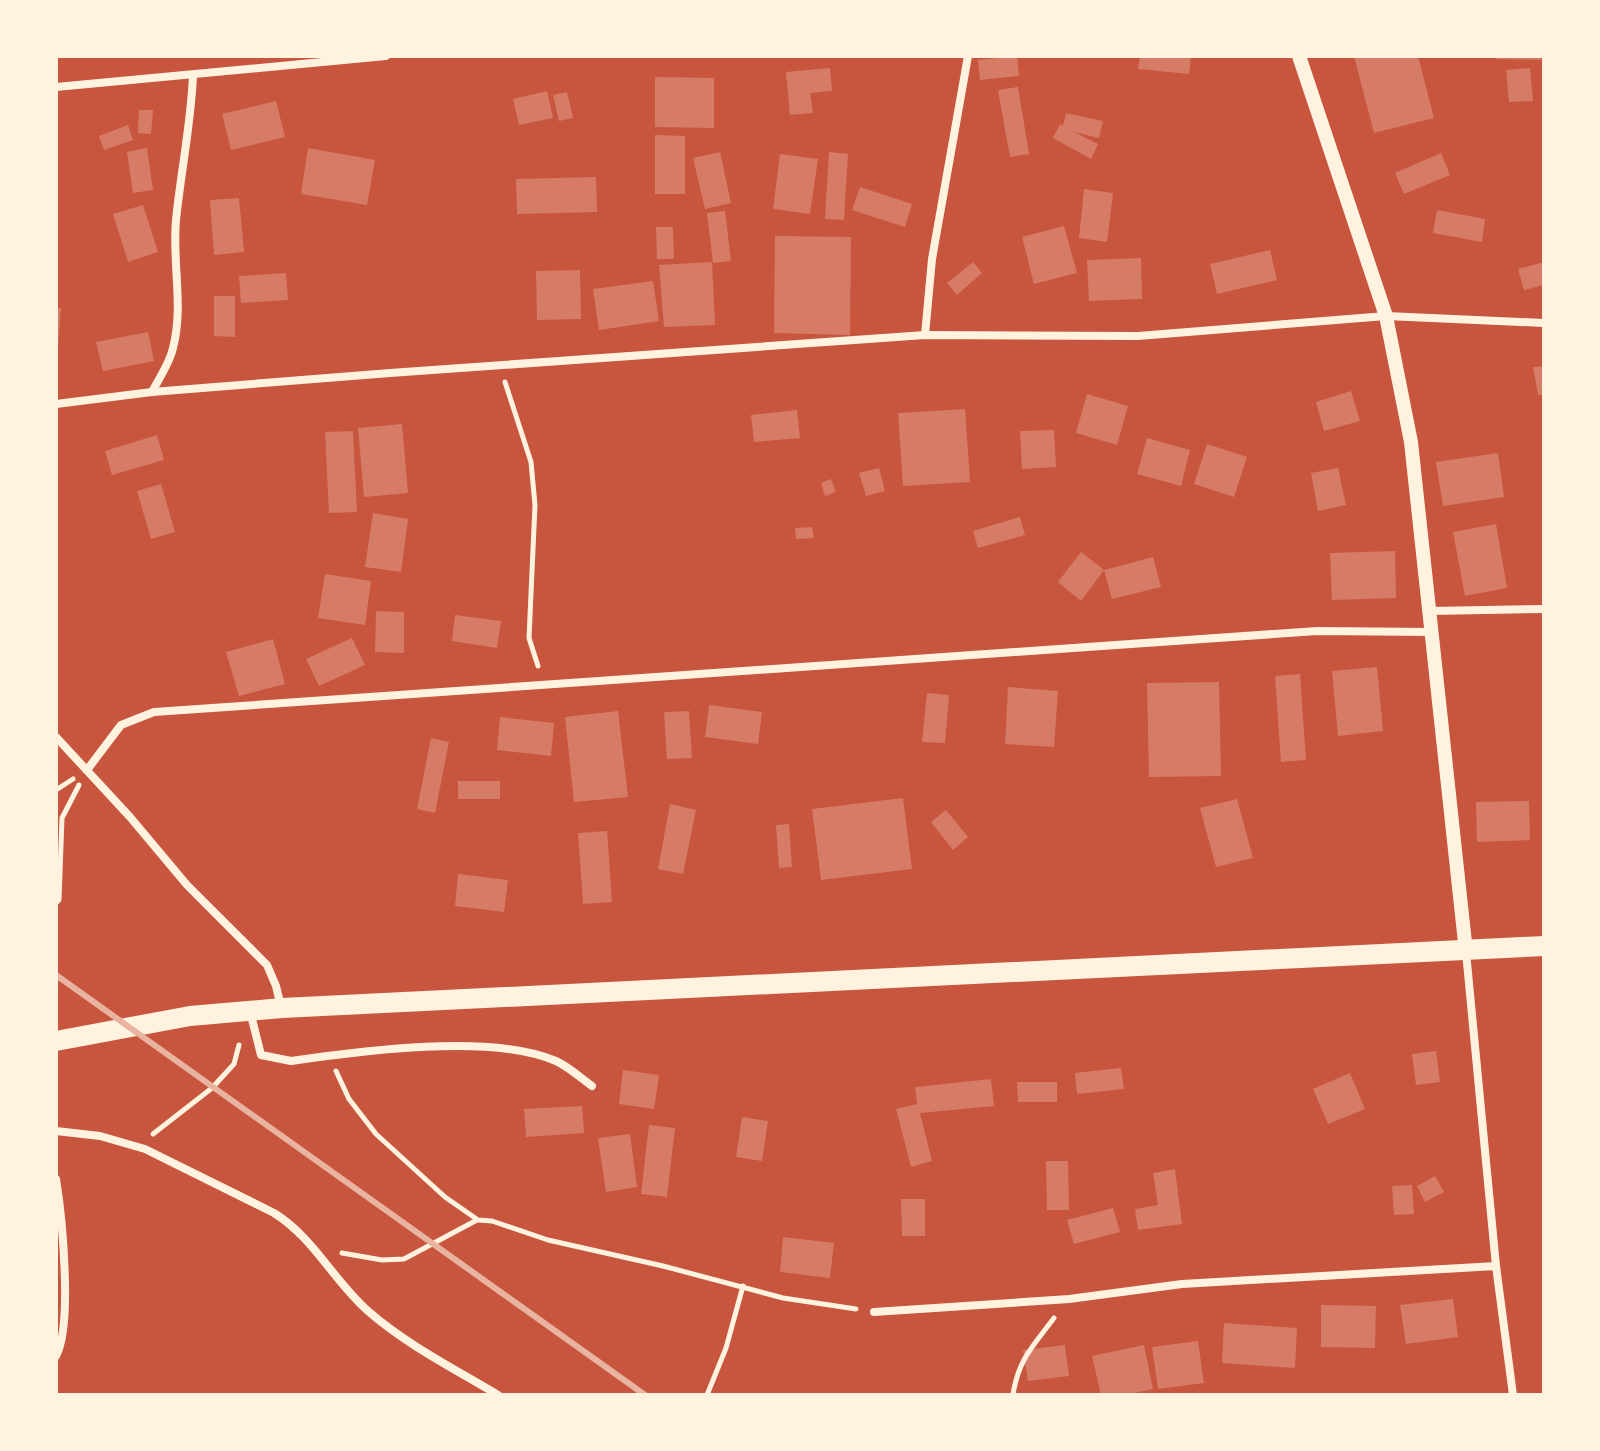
<svg xmlns="http://www.w3.org/2000/svg" width="1600" height="1451" viewBox="0 0 1600 1451" font-family="'Noto Sans',sans-serif">
<style>
.building{fill:#d67c66}
.lines{fill:none;stroke-linecap:round;stroke-linejoin:round}
.path{stroke:#fff3e0;stroke-width:5}
.minor{stroke:#fff3e0;stroke-width:8}
.tertiary{stroke:#fff3e0;stroke-width:14}
.primary{stroke:#fff3e0;stroke-width:20}
.rail{stroke:#e9b49f;stroke-width:6}
</style>
<rect width="100%" height="100%" fill="#c8553d"/>
<g class="building">
<polygon points="1017,56 1019,76 980,80 978,60"/>
<polygon points="1140,56 1191,56 1189,74 1138,69"/>
<polygon points="1354,56 1418,56 1434,118 1374,133"/>
<polygon points="1496,56 1541,56 1541,60 1496,59"/>
<polygon points="830,68 832,91 810,93 813,113 790,115 786,72"/>
<polygon points="1530,68 1533,101 1509,102 1506,70"/>
<polygon points="655,77 714,78 714,128 655,127"/>
<polygon points="1018,87 1029,154 1010,157 998,90"/>
<polygon points="547,91 553,118 519,125 513,99"/>
<polygon points="567,92 573,118 559,121 553,95"/>
<polygon points="276,101 285,137 231,150 222,114"/>
<polygon points="139,110 153,110 151,134 138,133"/>
<polygon points="1066,113 1103,121 1099,138 1074,132 1098,144 1091,159 1053,138 1060,124 1063,126"/>
<polygon points="128,125 133,140 104,150 99,136"/>
<polygon points="655,135 685,136 685,194 655,194"/>
<polygon points="147,148 153,190 133,193 127,152"/>
<polygon points="308,148 375,160 367,205 301,194"/>
<polygon points="720,152 731,203 705,209 693,158"/>
<polygon points="829,152 848,154 844,220 825,219"/>
<polygon points="1441,153 1450,175 1404,194 1395,173"/>
<polygon points="780,154 818,159 810,214 773,209"/>
<polygon points="596,177 597,212 517,214 516,179"/>
<polygon points="860,187 912,204 905,227 852,210"/>
<polygon points="1084,189 1113,193 1107,242 1079,238"/>
<polygon points="239,198 244,252 214,255 210,200"/>
<polygon points="143,205 158,252 128,262 113,214"/>
<polygon points="1437,210 1485,219 1482,242 1433,233"/>
<polygon points="725,211 731,261 713,263 707,213"/>
<polygon points="1064,226 1077,273 1034,284 1022,237"/>
<polygon points="656,227 673,227 674,259 657,259"/>
<polygon points="775,236 851,237 850,335 774,333"/>
<polygon points="1270,250 1277,280 1217,294 1210,264"/>
<polygon points="1141,258 1142,299 1089,301 1087,260"/>
<polygon points="712,262 715,325 664,327 659,265"/>
<polygon points="973,262 982,273 957,295 947,283"/>
<polygon points="1544,262 1544,285 1524,290 1518,269"/>
<polygon points="580,270 581,319 537,320 536,271"/>
<polygon points="286,273 288,300 241,303 239,276"/>
<polygon points="653,281 659,321 599,330 593,289"/>
<polygon points="214,296 235,296 235,337 214,336"/>
<polygon points="56,308 61,308 58,346 56,346"/>
<polygon points="148,332 154,361 103,371 96,342"/>
<polygon points="1544,366 1544,395 1538,395 1533,367"/>
<polygon points="1351,391 1360,421 1324,431 1316,402"/>
<polygon points="1087,394 1128,406 1117,445 1076,433"/>
<polygon points="965,409 970,482 903,486 898,413"/>
<polygon points="797,410 800,438 754,442 751,415"/>
<polygon points="402,424 408,493 364,497 358,428"/>
<polygon points="1054,430 1056,467 1022,469 1020,431"/>
<polygon points="353,431 357,512 329,513 325,432"/>
<polygon points="157,435 164,460 112,475 105,451"/>
<polygon points="1147,438 1190,450 1181,486 1137,474"/>
<polygon points="1207,444 1247,457 1234,497 1194,484"/>
<polygon points="1498,453 1504,497 1443,506 1436,462"/>
<polygon points="879,468 885,491 866,496 859,473"/>
<polygon points="1338,468 1346,505 1318,511 1311,473"/>
<polygon points="831,479 836,492 825,496 821,483"/>
<polygon points="161,484 175,532 151,539 137,491"/>
<polygon points="373,513 408,519 401,572 365,567"/>
<polygon points="1020,517 1025,535 978,548 973,531"/>
<polygon points="1496,524 1507,588 1465,596 1453,532"/>
<polygon points="812,527 814,538 796,539 795,528"/>
<polygon points="1395,551 1396,598 1332,600 1330,553"/>
<polygon points="1081,552 1104,570 1081,601 1058,582"/>
<polygon points="1153,557 1161,587 1112,599 1104,570"/>
<polygon points="325,574 371,581 365,625 318,618"/>
<polygon points="376,611 404,612 404,653 375,652"/>
<polygon points="455,615 501,621 497,648 452,641"/>
<polygon points="352,638 365,665 319,686 306,659"/>
<polygon points="273,639 285,684 239,696 226,652"/>
<polygon points="1377,667 1383,731 1338,736 1332,671"/>
<polygon points="1300,674 1306,760 1281,762 1275,676"/>
<polygon points="1219,682 1221,776 1149,777 1147,683"/>
<polygon points="1008,687 1058,691 1054,747 1005,744"/>
<polygon points="927,693 949,695 945,743 922,742"/>
<polygon points="709,705 762,712 758,744 705,737"/>
<polygon points="618,711 628,797 574,802 565,717"/>
<polygon points="689,711 692,758 667,759 664,712"/>
<polygon points="500,717 554,723 551,756 497,750"/>
<polygon points="431,738 449,742 435,813 417,809"/>
<rect x="458" y="781" width="42" height="18"/>
<polygon points="903,798 912,869 821,880 812,809"/>
<polygon points="1237,799 1253,858 1216,867 1200,808"/>
<polygon points="1529,801 1530,840 1477,842 1476,802"/>
<polygon points="670,804 696,810 683,874 658,869"/>
<polygon points="946,810 968,837 953,850 931,822"/>
<polygon points="789,824 792,867 779,868 776,825"/>
<polygon points="607,831 612,902 583,904 578,833"/>
<polygon points="458,874 508,880 504,912 455,906"/>
<polygon points="1436,1051 1440,1082 1416,1085 1412,1054"/>
<polygon points="1121,1068 1124,1089 1077,1094 1075,1073"/>
<polygon points="623,1070 659,1075 654,1109 619,1104"/>
<polygon points="1350,1073 1365,1109 1328,1124 1313,1089"/>
<polygon points="991,1079 994,1106 920,1113 932,1161 911,1167 896,1109 917,1104 915,1087"/>
<polygon points="1017,1082 1057,1082 1057,1102 1018,1102"/>
<polygon points="582,1106 584,1133 526,1137 524,1109"/>
<polygon points="742,1117 768,1121 762,1161 736,1157"/>
<polygon points="649,1125 675,1128 667,1197 641,1194"/>
<polygon points="630,1134 637,1187 606,1192 598,1138"/>
<polygon points="1046,1161 1068,1161 1069,1210 1047,1210"/>
<polygon points="1175,1169 1182,1224 1138,1230 1135,1209 1158,1205 1153,1173"/>
<polygon points="1435,1176 1444,1192 1425,1202 1417,1186"/>
<polygon points="1412,1185 1414,1214 1394,1215 1392,1186"/>
<polygon points="901,1199 925,1199 925,1236 902,1236"/>
<polygon points="1113,1208 1120,1232 1074,1244 1067,1220"/>
<polygon points="783,1237 834,1243 830,1278 780,1272"/>
<polygon points="1453,1299 1458,1337 1406,1344 1400,1305"/>
<polygon points="1321,1305 1376,1306 1375,1348 1321,1347"/>
<polygon points="1224,1323 1297,1328 1295,1368 1222,1363"/>
<polygon points="1198,1341 1204,1383 1158,1389 1152,1347"/>
<polygon points="1065,1345 1069,1376 1028,1381 1023,1350"/>
<polygon points="1144,1345 1153,1389 1125,1395 1101,1395 1092,1356"/>
</g>
<g class="lines">
<g class="path">
<polyline points="505,382 531,462 535,505 529,638 538,666"/>
<polyline points="56,790 73,779"/>
<polyline points="56,903 59,900 62,818 79,785"/>
<polyline points="336,1071 349,1099 376,1134 445,1197 478,1220 492,1221 548,1240 663,1266 783,1298 856,1309"/>
<polyline points="153,1134 212,1088 234,1064 239,1045"/>
<polyline points="342,1253 382,1260 404,1259 477,1220"/>
<polyline points="707,1395 726,1348 743,1286"/>
<path d="M 1013,1395 C 1018,1360 1033,1346 1054,1318"/>
</g>
<g class="minor">
<polyline points="56,87 386,56"/>
<polyline points="925,335 932,259 968,56"/>
<path d="M 152,392 C 159,378 170,363 173,348 C 184,306 172,263 176,220 C 181,171 191,124 193,75"/>
<polyline points="56,404 152,392 390,373 925,335 1138,336 1386,316 1544,323"/>
<polyline points="1429,611 1544,609"/>
<polyline points="56,737 130,817 187,885 267,965 276,986 281,1007"/>
<polyline points="87,770 121,725 154,712 1317,631 1432,632"/>
<polyline points="1466,952 1496,1266 1513,1395"/>
<path d="M 250,1011 L 261,1055 L 291,1061 C 360,1051 493,1033 556,1061 C 569,1067 581,1078 592,1086"/>
<path d="M 56,1131 L 100,1136 L 145,1149 L 274,1213 C 314,1238 333,1280 368,1311 C 407,1345 453,1368 498,1395"/>
<path d="M 56,1179 C 62,1216 73,1325 56,1356"/>
<polyline points="874,1312 1069,1299 1182,1284 1496,1266"/>
</g>
<polyline class="tertiary" points="1299,56 1386,316 1411,442 1466,952"/>
<polyline class="primary" points="56,1041 190,1016 282,1008 1544,946"/>
<polyline class="rail" points="56,975 645,1395"/>
</g>
<rect width="1600" height="1451" fill="none" stroke="#fff3e0" stroke-width="116"/>
</svg>
